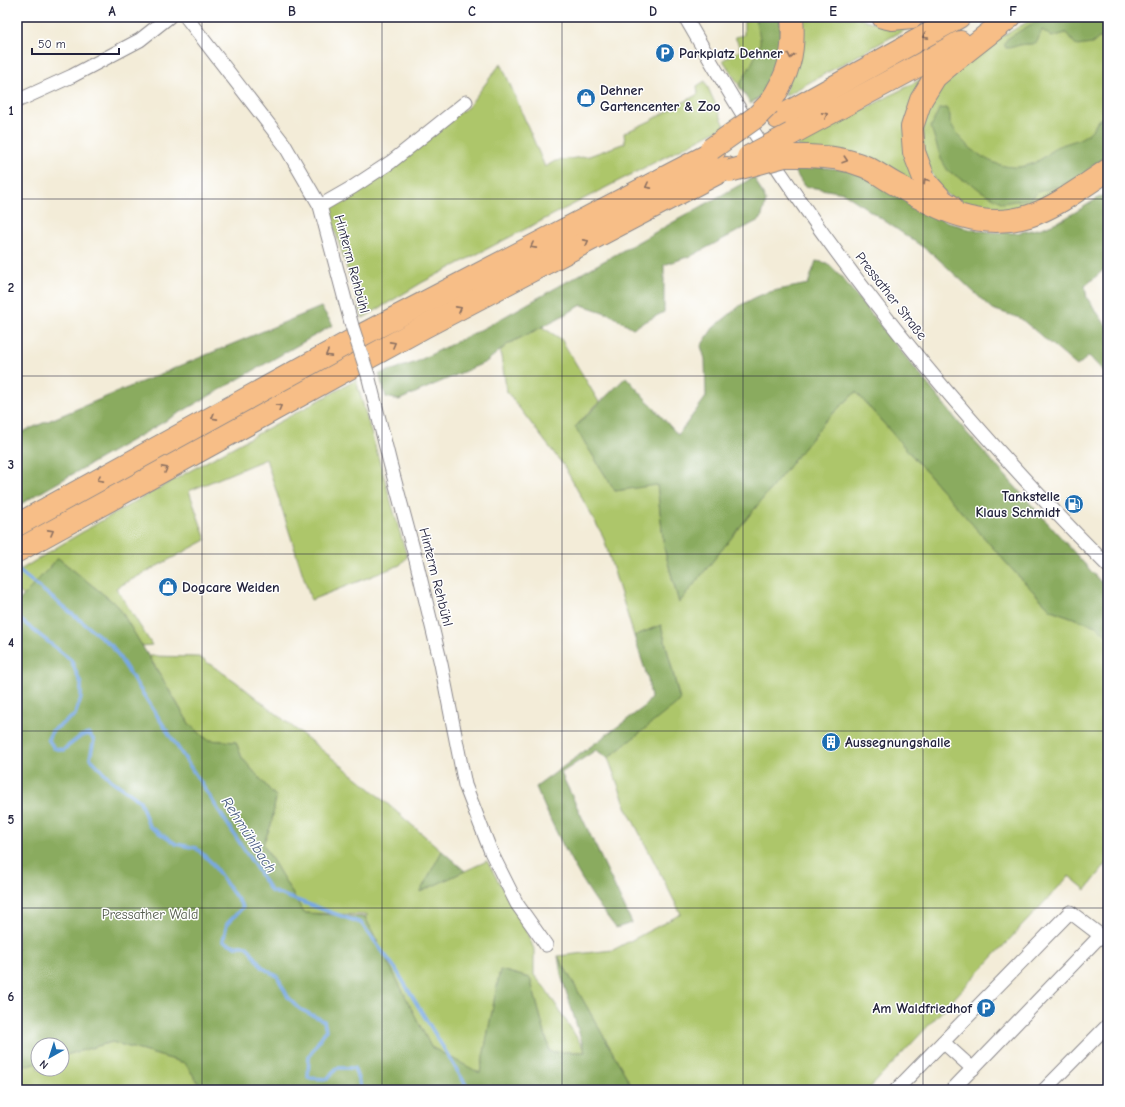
<svg xmlns="http://www.w3.org/2000/svg" width="1125" height="1107" viewBox="0 0 1125 1107" font-family="'Comic Neue',sans-serif">
<style>
.green{fill:#adc66b;stroke:#687453}
.forest{fill:#8aab5f;stroke:#56664d}
.lines{fill:none;stroke-linecap:round;stroke-linejoin:round}
.stream{stroke:#78a9e3;stroke-width:3.5}
.minor-casing{stroke:#8a878a;stroke-width:15}
.motorway-casing{stroke:#8a878a;stroke-width:24}
.minor{stroke:#fff;stroke-width:13}
.motorway{stroke:#f7be87;stroke-width:22}
.minor-bridge-casing{stroke:#8a878a;stroke-width:15;stroke-linecap:butt}
.motorway-bridge-casing{stroke:#8a878a;stroke-width:24;stroke-linecap:butt}
.minor-bridge{stroke:#fff;stroke-width:13}
.motorway-bridge{stroke:#f7be87;stroke-width:22}
.oneway{stroke:#8c7061}
.grid{fill:none;stroke:#22223b;stroke-width:1;stroke-opacity:0.55}
.labels{text-anchor:middle;dominant-baseline:central;stroke-width:3;stroke-linejoin:round;paint-order:stroke}
.poi-label{font-size:14px;font-weight:bold;fill:#22223b;stroke:#fff;text-anchor:start}
.street-label{font-size:14px;fill:#22223b;stroke:#fff}
.park-label{font-size:14px;fill:#535b4c;stroke:#fff}
.water-label{font-size:15px;font-style:italic;fill:#44587e;stroke:#fff}
.neatline{fill:none;stroke:#22223b;stroke-width:1.5}
.grid-label{font-size:13px;text-anchor:middle;font-weight:bold;fill:#22223b}
</style>
<rect width="100%" height="100%" fill="#fff"/>
<filter id="ink" filterUnits="userSpaceOnUse"><feTurbulence type="fractalNoise" baseFrequency=".025" numOctaves="2"/><feDisplacementMap in="SourceGraphic" scale="8" xChannelSelector="R" yChannelSelector="G"/><feConvolveMatrix kernelMatrix="1 2 1 2 8 2 1 2 1" color-interpolation-filters="sRGB"/></filter>
<filter id="wash" filterUnits="userSpaceOnUse"><feTurbulence type="fractalNoise" baseFrequency=".012" numOctaves="4" result="noise"/><feDisplacementMap in="SourceGraphic" scale="16" xChannelSelector="R" yChannelSelector="G"/><feGaussianBlur stdDeviation="0.9" result="paint"/><feColorMatrix in="noise" values="0 0 0 0 0 0 0 0 0 0 0 0 0 0 0 0 0 1.4 0 .05"/><feComposite in="paint" operator="in"/></filter>
<g filter="url(#wash)">
<rect width="100%" height="100%" fill="#f3ecd8"/>
<g class="green">
<polygon points="744,17 781,17 783,49 776,74 764,94 751,104 723,60 741,50 735,37 744,35"/>
<polygon points="800,17 856,17 878,24 915,24 785,96"/>
<polygon points="1036,17 1108,17 1108,160 1078,181 1026,207 1001,212 979,210 958,204 938,186 919,146 923,108 959,63 987,45"/>
<polygon points="501,63 545,167 555,161 589,156 625,143 624,133 650,121 698,94 697,86 705,81 725,126 423,282 363,318 327,206 468,107"/>
<polygon points="929,75 920,87 923,191 796,145"/>
<polygon points="542,327 561,339 599,402 575,427 615,491 657,484 664,548 679,603 826,420 856,392 1009,566 1051,610 1096,626 1108,636 1108,862 1086,890 1069,876 868,1090 634,1090 558,956 613,950 681,914 627,809 608,758 680,700 661,625 634,636 603,536 564,466 507,392 500,351 508,344"/>
<path d="M 356,380 L 407,557 L 400,565 L 311,600 L 266,459 L 189,491 L 206,540 L 116,588 L 152,645 L 142,646 L 118,606 L 58,558 L 24,596 L 17,590 L 17,572 C 126,503 242,443 356,380 Z"/>
<polygon points="149,656 199,657 235,681 361,781 442,851 421,891 487,861 525,928 534,949 534,975 545,988 586,1052 550,1052 530,978 500,970 480,1074 431,1047 365,917 368,915 304,913 263,844 271,825 276,797 242,758 236,742 208,740 190,725"/>
<polygon points="112,1042 185,1063 203,1090 17,1090 17,1070 21,1067 38,1062 38,1069 62,1069 62,1056"/>
</g>
<g class="forest">
<path d="M 755,17 L 780,17 L 780,48 L 778,63 L 772,77 L 763,94 L 750,103 L 739,86 C 744,76 762,49 760,39 C 759,31 756,25 755,17 Z"/>
<path d="M 1043,17 L 1104,17 L 1108,22 L 1108,38 L 1099,38 L 1092,44 L 1077,46 L 1066,33 L 1052,37 L 1042,30 L 1037,42 C 1029,46 1027,43 1020,45 C 1015,46 1012,48 1006,48 L 1004,44 L 1007,39 Z"/>
<path d="M 946,108 L 950,115 L 950,123 C 955,130 960,139 967,145 C 985,161 1009,174 1034,163 C 1038,161 1043,158 1047,155 C 1050,153 1052,149 1056,147 C 1074,140 1089,140 1098,120 L 1108,115 L 1108,157 L 1092,165 L 1083,174 L 1067,183 L 1038,192 L 1032,198 L 1003,203 L 981,191 L 971,183 L 965,181 L 948,171 L 941,159 L 931,127 L 939,109 Z"/>
<polygon points="791,165 852,170 945,221 969,229 991,232 1016,233 1042,228 1064,219 1108,192 1108,266 1085,286 1087,298 1108,328 1108,376 1089,356 1077,366 1020,318 992,309 933,254 844,193 804,186"/>
<polygon points="754,177 766,201 761,219 693,255 664,265 664,312 633,328 609,314 582,305 542,327 508,344 486,362 399,400 386,397 379,374 414,363 486,327"/>
<polygon points="816,261 827,263 839,274 967,433 1099,580 1108,588 1108,636 1096,626 1051,610 1009,566 856,392 826,420 679,603 664,548 657,485 615,491 575,427 626,377 678,435 706,397 705,359 701,346 713,328 741,305 758,296 773,291 808,284"/>
<polygon points="321,307 333,325 17,506 17,434"/>
<polygon points="58,558 118,606 190,725 208,740 236,742 242,758 276,797 271,825 263,844 304,913 365,917 431,1047 480,1073 500,970 530,978 550,1052 585,1052 561,975 558,956 634,1090 203,1090 185,1063 112,1042 62,1056 62,1045 38,1045 38,1062 21,1067 17,1066 17,603"/>
<path d="M 661,625 L 680,701 L 608,758 L 596,750 L 561,773 L 632,923 L 616,928 C 582,886 557,837 536,787 L 644,707 L 651,698 L 648,679 L 634,636 Z"/>
<polygon points="442,851 465,871 420,892"/>
</g>
<g class="lines">
<g class="stream">
<polyline points="19,571 112,646 271,891 361,923 395,968 469,1090"/>
<polyline points="17,617 71,660 81,684 81,698 75,715 52,731 48,739 54,748 63,750 81,736 89,734 94,740 90,758 111,780 140,801 149,826 176,844 196,848 211,862 243,907 227,924 223,941 235,946 247,946 263,968 277,976 288,997 300,1009 324,1021 326,1030 309,1056 308,1078 327,1079 337,1068 354,1068 362,1090"/>
</g>
</g>
</g>
<g filter="url(#ink)">
<g class="lines">
<g class="minor-casing">
<g id="minor">
<polyline points="186,17 284,144 320,206 352,326"/>
<path d="M 685,17 C 709,58 733,100 759,140 C 859,294 978,436 1108,566"/>
<polyline points="17,101 72,76 140,40 169,17"/>
<polyline points="320,206 353,187 391,162 466,102"/>
<polyline points="368,375 390,463 416,560 441,664 465,785 491,852 517,904 546,945"/>
<polyline points="943,1042 973,1069"/>
<polyline points="896,1090 1070,912 1108,941"/>
<polyline points="952,1090 1101,935"/>
<polyline points="1044,1090 1108,1025"/>
</g>
</g>
<g class="motorway-casing">
<g id="motorway">
<polyline points="883,17 892,19 912,17"/>
<path d="M 769,104 C 789,75 795,52 792,17"/>
<polyline points="778,118 959,17"/>
<polyline points="791,134 929,60 960,42"/>
<path d="M 807,156 C 829,157 845,158 866,167 C 877,172 887,180 897,185 C 939,210 980,231 1029,216 C 1055,208 1085,185 1108,170"/>
<polyline points="951,206 943,201 925,181 914,152 912,127 921,100 935,77 954,61 1010,17"/>
<polyline points="17,525 362,335 714,152"/>
<polyline points="17,551 424,327 727,168"/>
</g>
</g>
<use href="#minor" class="minor"/>
<use href="#motorway" class="motorway"/>
<g class="minor-bridge-casing">
<polyline id="minor-bridge" points="352,326 368,375"/>
</g>
<g class="motorway-bridge-casing">
<g id="motorway-bridge">
<polyline points="711,149 756,117 769,104"/>
<polyline points="748,157 791,134"/>
<polyline points="730,171 785,156 807,156"/>
</g>
</g>
<use href="#minor-bridge" class="minor-bridge"/>
<use href="#motorway-bridge" class="motorway-bridge"/>
</g>
<defs><path id="oneway-chevron" d="M-2-3.5L2.5 0L-2 3.5" fill="none" stroke-width="1.6" stroke-linecap="round" stroke-linejoin="round"/></defs>
<g class="oneway">
<use href="#oneway-chevron" transform="translate(925 36) rotate(151)"/>
<use href="#oneway-chevron" transform="translate(791 56) rotate(101)"/>
<use href="#oneway-chevron" transform="translate(825 115) rotate(-28)"/>
<use href="#oneway-chevron" transform="translate(845 160) rotate(18)"/>
<use href="#oneway-chevron" transform="translate(926 181) rotate(-123)"/>
<use href="#oneway-chevron" transform="translate(648 186) rotate(152)"/>
<use href="#oneway-chevron" transform="translate(586 242) rotate(-28)"/>
<use href="#oneway-chevron" transform="translate(533 246) rotate(152)"/>
<use href="#oneway-chevron" transform="translate(459 309) rotate(-28)"/>
<use href="#oneway-chevron" transform="translate(393 344) rotate(-29)"/>
<use href="#oneway-chevron" transform="translate(328 354) rotate(151)"/>
<use href="#oneway-chevron" transform="translate(279 407) rotate(-29)"/>
<use href="#oneway-chevron" transform="translate(214 417) rotate(151)"/>
<use href="#oneway-chevron" transform="translate(165 469) rotate(-29)"/>
<use href="#oneway-chevron" transform="translate(100 479) rotate(151)"/>
<use href="#oneway-chevron" transform="translate(51 532) rotate(-29)"/>
</g>
</g>
<path class="grid" d="M 202,17 L 202,1090M 382,17 L 382,1090M 562,17 L 562,1090M 743,17 L 743,1090M 923,17 L 923,1090M 17,199 L 1108,199M 17,376 L 1108,376M 17,554 L 1108,554M 17,731 L 1108,731M 17,908 L 1108,908"/>
<defs>
<g id="parking-disc" transform="scale(1)"><circle r="9.5" fill="#1f6fb2" stroke="#fff"/><path d="M-3.5-5.5H1a3.5 3.5 0 0 1 0 7H-1V5.5H-3.5ZM-1-3.4V-.6H.8a1.4 1.4 0 0 0 0-2.8Z" fill="#fff"/></g>
<g id="shop-disc" transform="scale(1)"><circle r="9.5" fill="#1f6fb2" stroke="#fff"/><path d="M-5-2.5h2.3a2.7 3.5 0 0 1 5.4 0H5L5.5 6h-11ZM-1.5-2.5h3a1.5 2.3 0 0 0-3 0Z" fill="#fff"/></g>
<g id="fuel-disc" transform="scale(1)"><circle r="9.5" fill="#1f6fb2" stroke="#fff"/><path d="M-5.5-6h7V0h2V4h1.3V-2.5L3-4.5l.8-.8L6-3V5H2.5V1h-1V6h-7ZM-4.2-4.7v3.2H.2V-4.7Z" fill="#fff"/></g>
<g id="building-disc" transform="scale(1)"><circle r="9.5" fill="#1f6fb2" stroke="#fff"/><path d="M-4-6H4V6H1V3H-1V6H-4ZM-2.5-4.3h1.7v1.8h-1.7ZM.8-4.3h1.7v1.8H.8ZM-2.5-1h1.7V.8h-1.7ZM.8-1h1.7V.8H.8Z" fill="#fff"/></g>
</defs>
<g fill-rule="evenodd">
<use href="#parking-disc" x="665" y="53"/>
<use href="#shop-disc" x="586" y="98"/>
<use href="#fuel-disc" x="1074" y="504"/>
<use href="#shop-disc" x="168" y="587"/>
<use href="#building-disc" x="831" y="742"/>
<use href="#parking-disc" x="986" y="1008"/>
</g>
<g class="labels">
<g class="poi-label">
<text x="679" y="53">Parkplatz Dehner</text>
<text x="600" y="90">Dehner<tspan x="600" dy="16">Gartencenter &amp; Zoo</tspan></text>
<text x="1060" y="496" text-anchor="end">Tankstelle<tspan x="1060" dy="16">Klaus Schmidt</tspan></text>
<text x="182" y="587">Dogcare Weiden</text>
<text x="845" y="742">Aussegnungshalle</text>
<text x="972" y="1008" text-anchor="end">Am Waldfriedhof</text>
</g>
<g class="street-label">
<text transform="translate(352 264) rotate(75)">Hinterm Rehbühl</text>
<text transform="translate(891 296) rotate(52)">Pressather Straße</text>
<text transform="translate(436 577) rotate(76)">Hinterm Rehbühl</text>
</g>
<g class="park-label">
<text x="150" y="914">Pressather Wald</text>
</g>
<g class="water-label">
<text transform="translate(249 835) rotate(57)">Rehmühlbach</text>
</g>
</g>
<rect width="1125" height="1107" fill="none" stroke="#fff" stroke-width="44"/>
<g transform="translate(50 1057) rotate(219)"><circle r="19" fill="#ffffff" stroke="#a7a7b1"/>
<path d="M0-3L7 15L0 10L-7 15Z" fill="#1f6fb2"/>
<text y="-6" font-size="11" font-weight="bold" text-anchor="middle" fill="#22223b">N</text>
</g>
<path d="M32 48v6h87v-6" fill="none" stroke="#22223b" stroke-width="2"/>
<text x="38" y="48" font-size="12" fill="#22223b" stroke="#ffffff" stroke-width="3" paint-order="stroke">50 m</text>
<rect x="22" y="22" width="1081" height="1063" class="neatline"/>
<g class="grid-label">
<text x="112" y="16">A</text>
<text x="292" y="16">B</text>
<text x="472" y="16">C</text>
<text x="653" y="16">D</text>
<text x="833" y="16">E</text>
<text x="1013" y="16">F</text>
<text x="11" y="115">1</text>
<text x="11" y="292">2</text>
<text x="11" y="469">3</text>
<text x="11" y="647">4</text>
<text x="11" y="824">5</text>
<text x="11" y="1001">6</text>
</g>
</svg>
